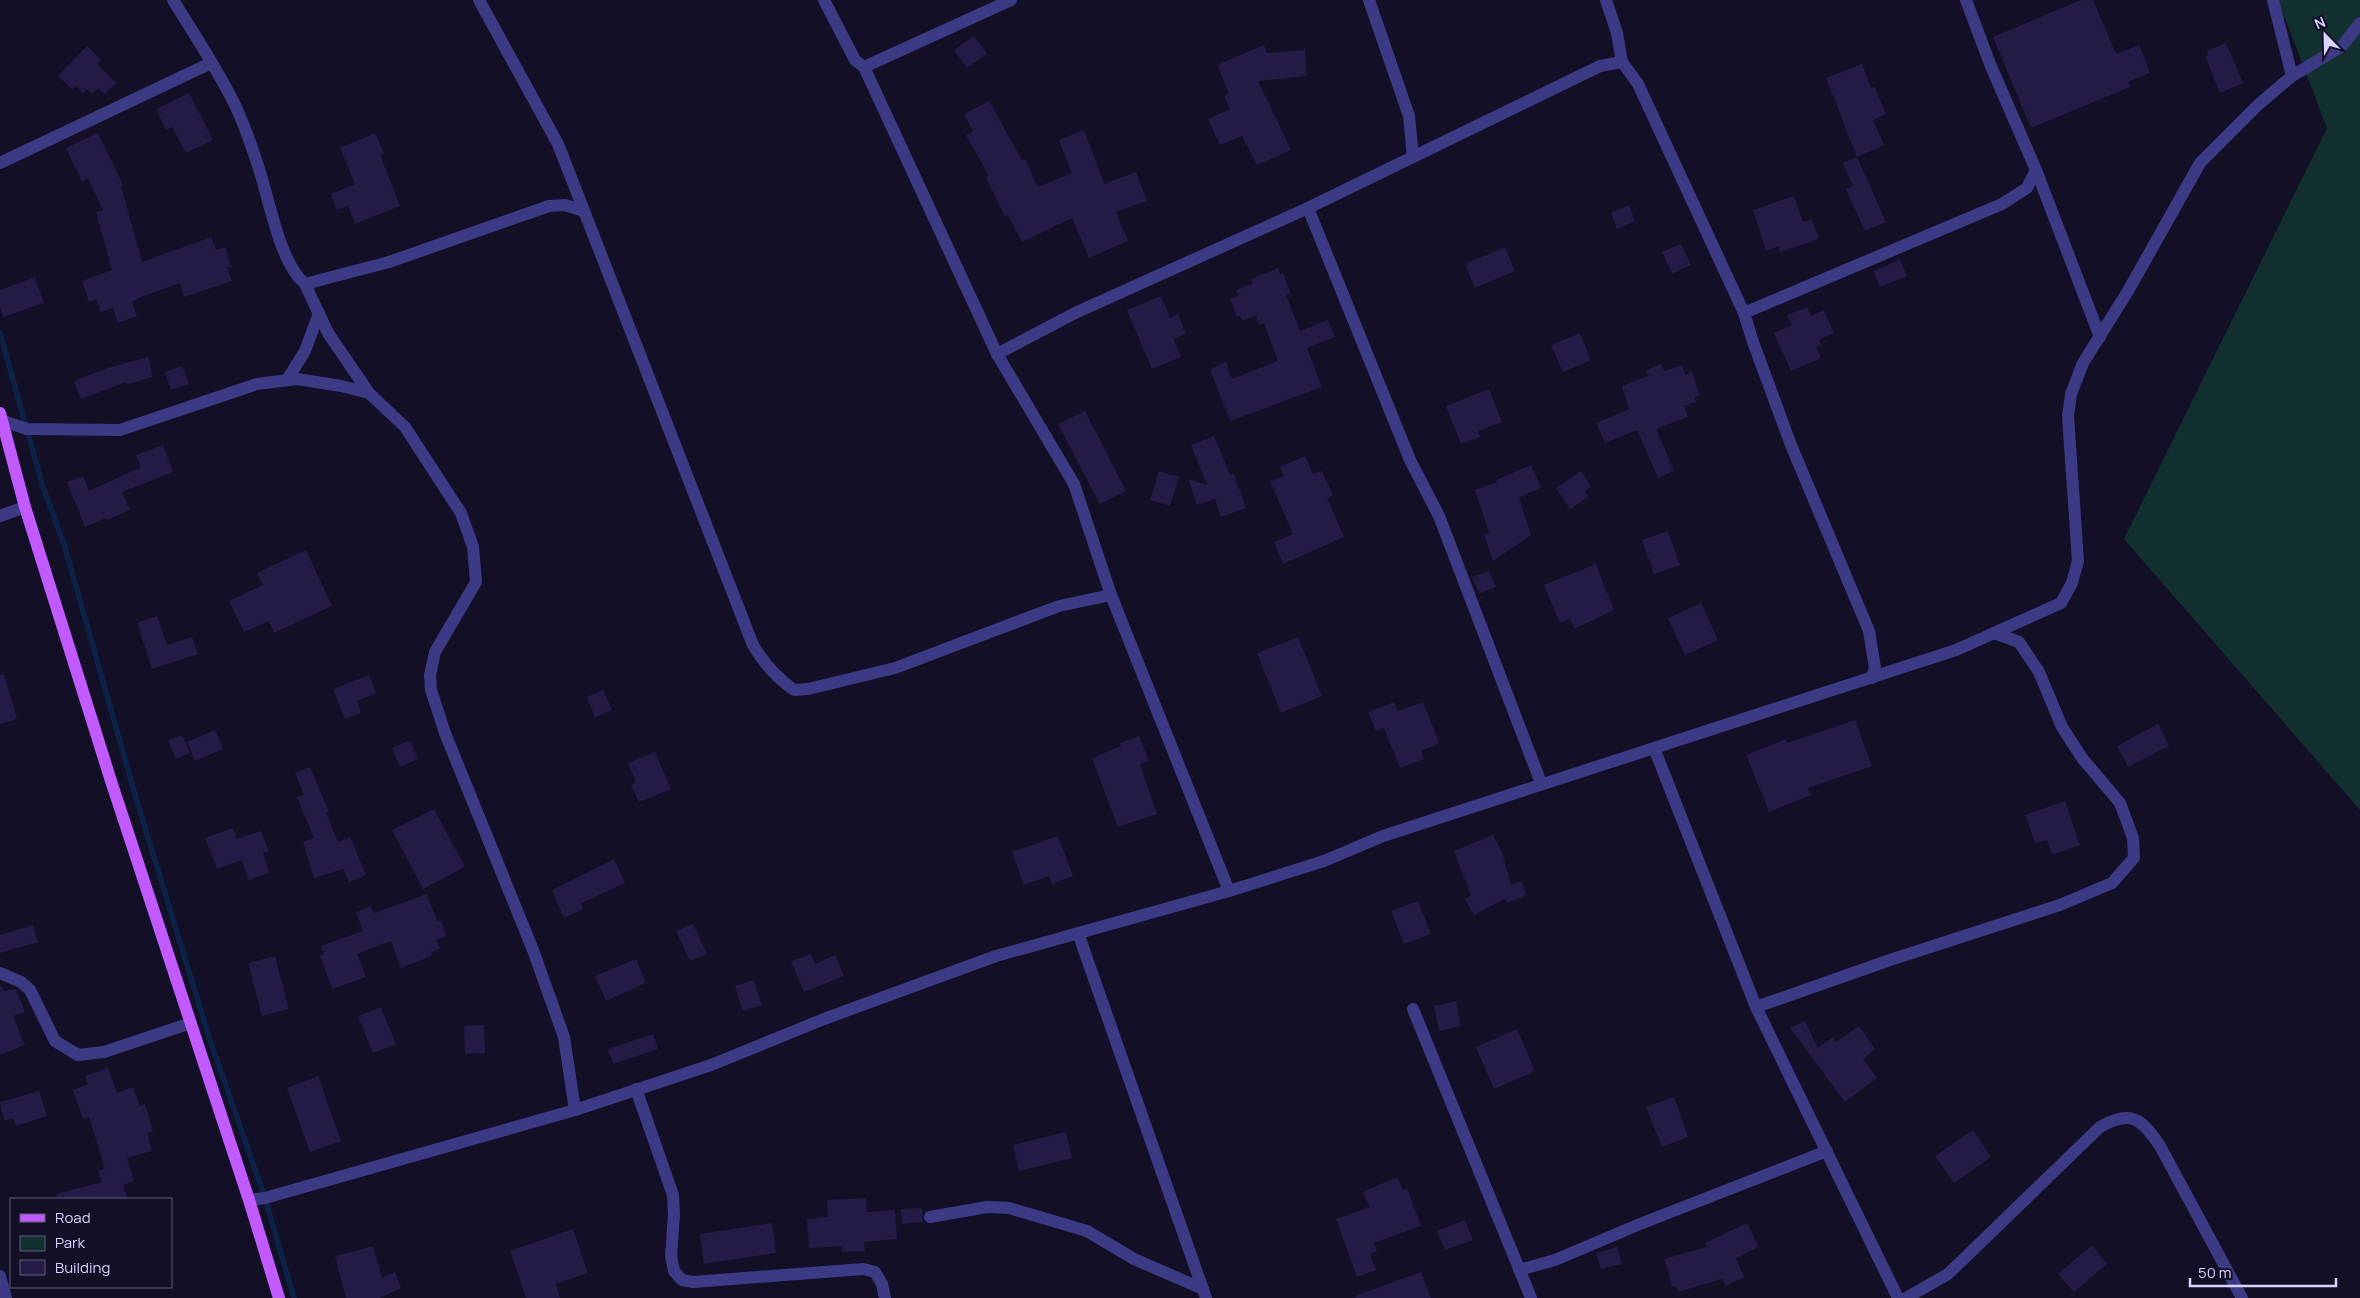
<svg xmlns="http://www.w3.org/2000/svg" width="2360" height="1298" viewBox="0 0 2360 1298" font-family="Manrope,sans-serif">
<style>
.green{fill:#12302f}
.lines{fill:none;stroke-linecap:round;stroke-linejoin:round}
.stream{stroke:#0c2248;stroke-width:5.5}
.building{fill:#241b47}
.minor{stroke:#3d3a85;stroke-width:12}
.major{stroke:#c25bff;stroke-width:12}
</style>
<rect width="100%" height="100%" fill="#130f26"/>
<polygon class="green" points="2278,0 2360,0 2360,810 2124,539 2327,128"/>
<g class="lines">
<polyline class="stream" points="0,333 43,487 64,544 136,798 209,1037 265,1198 294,1298"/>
</g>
<g class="building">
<polygon points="2081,0 2093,0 2116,54 2139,45 2150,73 2128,82 2130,87 2031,128 1993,37"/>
<polygon points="974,36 987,54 967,68 954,50"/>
<polygon points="2226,43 2243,83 2220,93 2205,56 2208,55 2207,51"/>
<polygon points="1264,45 1267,53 1305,50 1307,76 1258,81 1291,150 1257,165 1242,136 1220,145 1208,119 1230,109 1224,96 1229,93 1217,65"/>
<polygon points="87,46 101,60 97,64 116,83 105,94 99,88 92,94 87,89 83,93 76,86 72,89 58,76"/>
<polygon points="1862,64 1871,88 1874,86 1886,114 1873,120 1884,145 1857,157 1826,78"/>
<polygon points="189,93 213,140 186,153 172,127 166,130 156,109"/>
<polygon points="989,101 1022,160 1025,159 1038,187 1072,173 1059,140 1084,130 1104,184 1136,172 1147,201 1116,212 1128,241 1089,258 1072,218 1022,242 1008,215 1005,217 986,177 989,176 966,135 973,131 964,114"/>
<polygon points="98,133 123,185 121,186 142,262 211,237 216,250 225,247 232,267 227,268 232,281 184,297 180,283 141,297 132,302 137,316 118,323 113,308 101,312 96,299 89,302 82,281 112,270 96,212 103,210 88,178 82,182 66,148"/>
<polygon points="375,133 384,153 380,155 400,206 355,224 348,206 337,210 331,194 355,184 340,148"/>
<polygon points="1857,157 1886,222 1865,231 1846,189 1853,186 1843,163"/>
<polygon points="1794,196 1803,222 1812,219 1819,239 1780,252 1779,246 1766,251 1753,210"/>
<polygon points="1629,205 1635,221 1617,229 1611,213"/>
<polygon points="1681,244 1691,265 1672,274 1662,252"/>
<polygon points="1505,247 1515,271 1475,288 1465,264"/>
<polygon points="1900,260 1907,276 1880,287 1873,271"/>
<polygon points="1278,268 1280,274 1283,273 1291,294 1286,295 1300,331 1328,320 1335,337 1307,348 1322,387 1230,421 1210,369 1226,362 1232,379 1278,361 1264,323 1259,325 1256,316 1242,321 1240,316 1237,317 1230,299 1238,296 1236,290 1253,283 1251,279"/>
<polygon points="35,277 44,303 3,317 0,307 0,290"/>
<polygon points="1161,296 1170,318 1178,314 1186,334 1173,339 1181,357 1152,369 1127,310"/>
<polygon points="1807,307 1811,316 1824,310 1834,333 1819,340 1821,345 1816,347 1821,358 1791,371 1774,333 1792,325 1787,315"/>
<polygon points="1580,333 1591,360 1563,372 1551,345"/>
<polygon points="148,357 153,377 127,384 126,382 81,399 74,381 108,368"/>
<polygon points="1661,364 1664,371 1682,365 1685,375 1692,372 1700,395 1694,398 1696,402 1684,406 1688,417 1656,429 1674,471 1658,478 1637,430 1605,443 1596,423 1629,409 1622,386 1648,376 1646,370"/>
<polygon points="182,366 189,384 171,390 165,372"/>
<polygon points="1489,389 1502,422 1478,431 1480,437 1461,444 1446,406"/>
<polygon points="1085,411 1126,491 1100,504 1058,424"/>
<polygon points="1214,436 1230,475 1234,474 1246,508 1221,517 1215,499 1197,505 1188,479 1207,485 1191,445"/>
<polygon points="163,445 173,472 122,492 130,510 107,520 106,518 85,527 67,482 83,476 89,491 141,467 136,455"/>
<polygon points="1305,456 1313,474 1322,471 1333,495 1327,498 1344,537 1283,564 1274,542 1293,534 1270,481 1284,476 1280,467"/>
<polygon points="1531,465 1541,488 1519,497 1531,535 1493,561 1484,534 1489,532 1475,490 1497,482 1496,480"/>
<polygon points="1159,471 1179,477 1170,506 1150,500"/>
<polygon points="1581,471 1591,487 1585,491 1588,497 1570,509 1556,488"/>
<polygon points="1668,531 1680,565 1654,574 1642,540"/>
<polygon points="306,550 332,606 274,633 269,621 244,632 229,601 263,585 257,573"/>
<polygon points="1596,564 1614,610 1574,629 1570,619 1560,623 1544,585"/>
<polygon points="1489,571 1496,587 1479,594 1472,577"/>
<polygon points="1701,603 1718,640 1685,655 1668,618"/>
<polygon points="157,616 167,645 192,637 198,654 152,669 137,623"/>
<polygon points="1298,637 1322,696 1281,713 1257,653"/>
<polygon points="4,674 17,719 0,724 0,675"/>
<polygon points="369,675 376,693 357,701 361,713 345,719 333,689"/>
<polygon points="603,690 612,710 595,717 587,697"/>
<polygon points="1394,702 1398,711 1423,702 1439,743 1421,751 1424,759 1400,768 1384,728 1376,731 1368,712"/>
<polygon points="1855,720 1872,766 1808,788 1811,795 1769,812 1746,755 1786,739 1787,743"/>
<polygon points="2158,724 2169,746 2128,767 2117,746"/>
<polygon points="215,730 223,749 195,761 187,742"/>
<polygon points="182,735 190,753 176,759 168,741"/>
<polygon points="1139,736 1149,761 1140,764 1157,814 1118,827 1092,758 1121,746 1120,743"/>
<polygon points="410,740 418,759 400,767 392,748"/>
<polygon points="655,752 671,789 639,802 631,785 636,782 628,763"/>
<polygon points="310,767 329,812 326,813 338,842 350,837 366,875 349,882 343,869 314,878 303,842 314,838 297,797 304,795 295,773"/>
<polygon points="2065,801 2080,845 2052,855 2047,840 2035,843 2025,815"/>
<polygon points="434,809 465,867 423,889 392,830"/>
<polygon points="233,828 237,839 261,831 269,851 263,853 269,873 249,880 242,860 217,869 205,838"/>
<polygon points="1493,835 1502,852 1511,885 1521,881 1527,895 1507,903 1505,899 1474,915 1465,899 1471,896 1454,851"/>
<polygon points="1058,836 1073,876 1052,884 1049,876 1024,885 1012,852"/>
<polygon points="614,859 625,883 581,903 583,909 564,918 552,890"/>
<polygon points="427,894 437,921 441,920 447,936 436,940 440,949 431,952 432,956 401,968 391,941 357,954 366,977 332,989 320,956 324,954 321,946 363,931 356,912 371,906 374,913"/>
<polygon points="1418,901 1431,934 1404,944 1391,911"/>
<polygon points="693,924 707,954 690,961 676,931"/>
<polygon points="33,925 38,942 0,953 0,935"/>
<polygon points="811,954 815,964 835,955 844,976 804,992 791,961"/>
<polygon points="275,956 289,1009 262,1016 248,963"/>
<polygon points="636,959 646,983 606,1001 595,976"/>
<polygon points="754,980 762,1005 743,1011 735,986"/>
<polygon points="0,985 4,991 16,989 25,1012 13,1016 25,1045 0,1055"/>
<polygon points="1456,1001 1461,1026 1439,1031 1434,1006"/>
<polygon points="381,1007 396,1044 373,1053 358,1016"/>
<polygon points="1805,1021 1818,1048 1833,1037 1836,1042 1859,1026 1875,1049 1863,1059 1877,1078 1845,1102 1790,1028"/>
<polygon points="484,1025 485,1053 465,1054 464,1026"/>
<polygon points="1517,1029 1535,1071 1494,1089 1476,1047"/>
<polygon points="653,1034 658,1049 613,1064 608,1049"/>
<polygon points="108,1068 117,1093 133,1087 140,1106 145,1104 153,1131 147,1133 152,1151 127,1158 134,1181 123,1185 128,1199 57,1199 56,1194 102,1182 98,1171 105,1169 89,1117 83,1119 73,1090 88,1084 85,1076"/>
<polygon points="318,1076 341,1141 310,1152 287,1088"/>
<polygon points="39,1091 47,1116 16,1126 13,1118 4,1121 0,1102"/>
<polygon points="1674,1097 1688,1137 1662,1147 1646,1107"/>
<polygon points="1973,1130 1991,1157 1954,1183 1935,1156"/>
<polygon points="1066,1132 1072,1158 1019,1171 1013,1145"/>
<polygon points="1397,1177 1403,1190 1407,1188 1421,1226 1374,1243 1377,1251 1370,1254 1376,1270 1357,1277 1336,1219 1370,1207 1363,1192"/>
<polygon points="866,1198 867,1212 895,1210 897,1239 864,1242 865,1251 842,1252 842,1246 809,1248 807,1219 828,1217 827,1200"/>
<polygon points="922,1208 923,1222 902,1224 901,1209"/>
<polygon points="1465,1220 1473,1240 1445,1250 1437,1231"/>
<polygon points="772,1223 776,1253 704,1264 700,1234"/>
<polygon points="1747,1223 1759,1247 1736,1258 1744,1277 1726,1286 1722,1279 1678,1292 1676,1286 1672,1286 1664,1259 1707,1247 1705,1243"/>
<polygon points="573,1229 588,1273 556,1284 560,1298 526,1298 510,1251"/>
<polygon points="2092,1245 2107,1264 2074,1292 2058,1274"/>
<polygon points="373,1246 382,1278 395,1272 401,1288 380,1298 346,1298 335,1256"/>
<polygon points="1617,1247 1622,1264 1601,1269 1596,1253"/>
<polygon points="1421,1272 1431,1298 1356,1298 1355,1296"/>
</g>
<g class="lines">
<g class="minor">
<path d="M 173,0 C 194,34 217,68 235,105 C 245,126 253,150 260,172 C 270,203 280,263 305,284 L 389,262 L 549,206 L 565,205 L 584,211"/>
<path d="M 479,0 L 558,144 L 753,645 C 764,664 776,677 794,690 L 808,689 L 895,668 L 1059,606 L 1111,595"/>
<polyline points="824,0 855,60 864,67 997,354 1074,484 1111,595 1229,891"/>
<polyline points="1369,0 1409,116 1413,157"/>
<polyline points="1606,0 1617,33 1622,62 1638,84 1744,313 1753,342 1791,445 1869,631 1875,668 1872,678"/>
<polyline points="1966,0 1990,64 2036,170 2100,337"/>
<polyline points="2273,0 2292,76"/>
<polyline points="864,67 1011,0"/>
<polyline points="0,163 211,63"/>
<polyline points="1308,208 1410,460 1439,516 1541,783"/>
<polyline points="305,284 328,333 369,393"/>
<polyline points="1744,313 2002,204 2027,188 2036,170"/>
<polyline points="997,354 1075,313 1308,208 1600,66 1622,62"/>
<polyline points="287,380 305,351 319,313"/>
<polyline points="3,421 27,429 120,430 257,384 297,379 341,386 369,393 405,427 461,513 473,547 476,582 435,652 430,675 431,690 445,733 533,950 564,1037 575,1110"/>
<polyline points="0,516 25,507"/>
<polyline points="1654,748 1756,1007 1898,1298"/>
<polyline points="1078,933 1206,1298"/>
<polyline points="0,973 21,982 30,990 55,1041 78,1055 104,1052 191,1023"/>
<polyline points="1756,1007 1890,960 2060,905 2112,883 2134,858 2133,838 2120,803 2082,758 2062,727 2039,672 2019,642 1994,633"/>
<polyline points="1413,1009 1531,1298"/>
<polyline points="636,1089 673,1195 674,1214 671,1256 674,1271 682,1280 693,1282 863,1269 875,1272 882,1284 885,1298"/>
<polyline points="249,1200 265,1198 575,1110 711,1065 824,1019 996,956 1229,891 1324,861 1383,836 1956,650 2061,603 2072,583 2078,561 2068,416 2071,394 2083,363 2128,291 2200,163 2259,104 2292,76 2342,46 2360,23"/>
<polyline points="930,1217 987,1207 1009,1208 1087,1231 1134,1259 1203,1289"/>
<polyline points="1519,1270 1555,1260 1640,1224 1827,1151"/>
<polyline points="0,1276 6,1298"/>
<path d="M 1906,1298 L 1948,1274 L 2100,1127 C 2131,1109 2142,1119 2160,1146 L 2242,1298"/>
</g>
<polyline class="major" points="0,413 25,507 111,781 249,1200 279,1298"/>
</g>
<rect x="10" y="1198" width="162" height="90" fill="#130f26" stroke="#625e7d"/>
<rect x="20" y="1214" width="25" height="8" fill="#c25bff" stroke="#625e7d"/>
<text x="55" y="1223" font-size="15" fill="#d9d4ff">Road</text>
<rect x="20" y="1236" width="25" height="15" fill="#12302f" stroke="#625e7d"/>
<text x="55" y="1248" font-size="15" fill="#d9d4ff">Park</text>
<rect x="20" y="1260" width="25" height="15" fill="#241b47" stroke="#625e7d"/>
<text x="55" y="1273" font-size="15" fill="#d9d4ff">Building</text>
<g transform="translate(2325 35) rotate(337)" stroke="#130f26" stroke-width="4" paint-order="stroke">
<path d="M0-4L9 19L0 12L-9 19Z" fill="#d9d4ff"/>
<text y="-8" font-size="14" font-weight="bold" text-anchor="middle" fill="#d9d4ff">N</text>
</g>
<path d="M2190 1278v8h146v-8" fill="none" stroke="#d9d4ff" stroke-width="2.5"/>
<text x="2198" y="1278" font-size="15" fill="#d9d4ff" stroke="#130f26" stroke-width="4" paint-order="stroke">50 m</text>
</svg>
